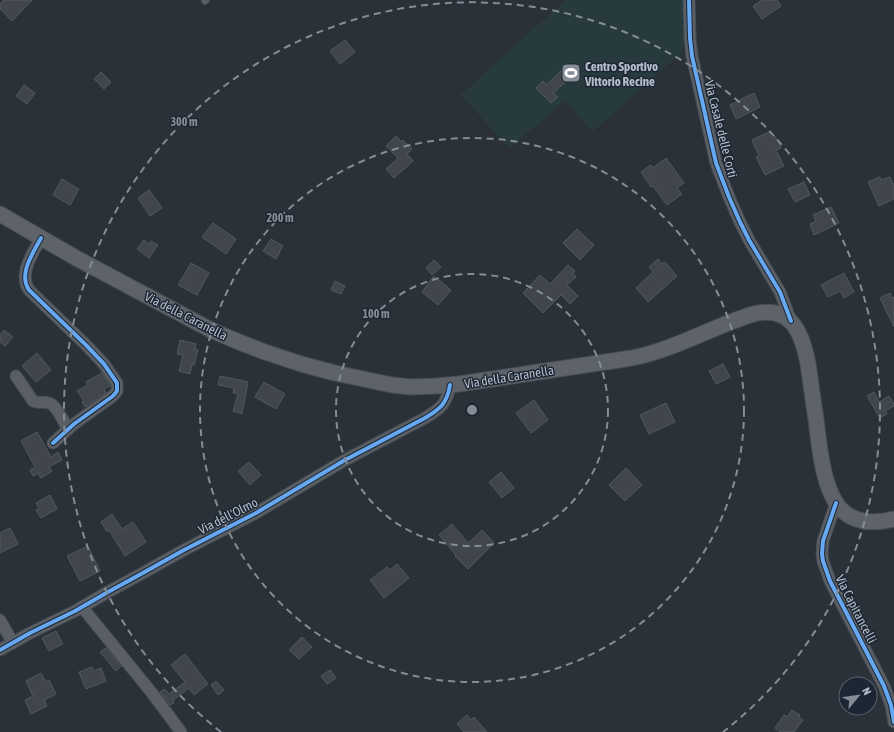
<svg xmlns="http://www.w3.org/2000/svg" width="894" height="732" viewBox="0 0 894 732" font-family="'Asap Condensed',sans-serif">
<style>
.green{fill:#273b3e}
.building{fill:#41464d;stroke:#52585f}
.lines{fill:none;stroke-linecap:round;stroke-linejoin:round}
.service-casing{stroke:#484d53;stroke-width:8}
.minor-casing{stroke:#484d53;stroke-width:13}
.secondary-casing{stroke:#484d53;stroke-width:17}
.service{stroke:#5a5f66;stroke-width:5.5}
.minor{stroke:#5a5f66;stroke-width:11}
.secondary{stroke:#5e636a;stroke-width:15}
.cycleway-casing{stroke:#1d2733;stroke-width:6}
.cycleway{stroke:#66a8f1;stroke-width:4}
.ring{fill:none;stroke:#848c96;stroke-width:2;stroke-dasharray:7 5}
.labels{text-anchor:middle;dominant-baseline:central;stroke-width:3;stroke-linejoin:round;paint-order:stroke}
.poi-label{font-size:13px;font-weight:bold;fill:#b4bdc9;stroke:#1d2733;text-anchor:start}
.street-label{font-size:13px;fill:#b4bdc9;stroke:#1d2733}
.centre{fill:#848c96;stroke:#1d2733;stroke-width:2}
.ring-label{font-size:12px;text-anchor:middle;font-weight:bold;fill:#848c96;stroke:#1d2733;stroke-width:3;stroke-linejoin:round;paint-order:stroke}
</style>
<rect width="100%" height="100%" fill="#2a3138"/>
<polygon class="green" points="566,0 686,0 683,51 592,132 565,100 510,148 460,95"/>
<g class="building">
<polygon points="4,0 32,0 12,21 0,9 0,4"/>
<polygon points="762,0 777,0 781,6 762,19 753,6"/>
<polygon points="345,40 355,52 340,64 330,51"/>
<polygon points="563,69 571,77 553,93 558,97 551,103 536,88 543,81 546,85"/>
<polygon points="101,72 111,82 104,89 94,79"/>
<polygon points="24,85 35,93 27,104 16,96"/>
<polygon points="754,93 760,107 736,119 730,105"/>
<polygon points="769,132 772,138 775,136 781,148 776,150 784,166 765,175 756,157 759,156 752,140"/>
<polygon points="396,136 402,142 403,140 412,149 407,154 413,161 394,178 386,169 398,158 386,146"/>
<polygon points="666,158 684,183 677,188 682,194 667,205 653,186 651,187 641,172 651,165 653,168"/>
<polygon points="880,177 881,180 890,177 894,186 894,199 879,206 868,182"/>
<polygon points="62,179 79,189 70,205 53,195"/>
<polygon points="804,182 810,195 795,202 788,189"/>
<polygon points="149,190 162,208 150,216 138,198"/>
<polygon points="831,207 839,223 814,235 810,224 816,221 813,215"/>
<polygon points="213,223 236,239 226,254 202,237"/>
<polygon points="577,229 594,245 580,260 563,243"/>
<polygon points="271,239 283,246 276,259 263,251"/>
<polygon points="144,240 149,244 151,241 158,245 149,258 137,249"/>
<polygon points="658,259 662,264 665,262 677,276 648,302 636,288 653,272 649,267"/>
<polygon points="434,260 441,267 432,275 426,268"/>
<polygon points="191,263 209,273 197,295 178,285"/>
<polygon points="568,265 575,271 573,273 576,277 567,285 578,296 570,304 561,295 543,313 523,293 540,275 550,284"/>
<polygon points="844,273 854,292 844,298 840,291 828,297 821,285"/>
<polygon points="434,276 451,290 438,305 422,292"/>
<polygon points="335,281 345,286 341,294 331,290"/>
<polygon points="890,293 892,298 894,297 894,327 880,298"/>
<polygon points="4,330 13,337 5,346 0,342 0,335"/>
<polygon points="180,340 196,344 195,349 198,350 194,365 192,365 190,374 179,371 183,355 177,354"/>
<polygon points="37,353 51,370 36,382 22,366"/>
<polygon points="723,364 730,377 716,384 709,371"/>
<polygon points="102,373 110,386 104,389 106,393 85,407 82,402 84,401 77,391 88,385 86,382"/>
<polygon points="220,376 248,382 242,414 233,411 238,394 233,393 234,388 218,385"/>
<polygon points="264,382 285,394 276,409 255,397"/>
<polygon points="874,392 879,402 889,396 894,404 894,406 885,411 887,414 880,418 867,396"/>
<polygon points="534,400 548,420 531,433 516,413"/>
<polygon points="666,403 675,422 649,434 640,415"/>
<polygon points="37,432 51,457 58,452 62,460 49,467 52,471 41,478 38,473 33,476 30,470 35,467 21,441"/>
<polygon points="249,462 261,475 250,485 238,471"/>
<polygon points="626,468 642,485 625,501 609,485"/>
<polygon points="501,472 514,488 502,498 489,482"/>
<polygon points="50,495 57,509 41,518 36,510 39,509 36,503"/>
<polygon points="112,514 122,529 133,522 146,542 125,556 109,530 107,532 101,522"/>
<polygon points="452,524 468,543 482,530 494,543 468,569 455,556 456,555 439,535"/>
<polygon points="10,528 18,544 0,553 0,533"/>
<polygon points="88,546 100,571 80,581 67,556"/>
<polygon points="397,564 409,578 384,598 370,580 387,567 390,570"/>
<polygon points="56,631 63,644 49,651 42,638"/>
<polygon points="302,637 312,647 299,659 289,650"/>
<polygon points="106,648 121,666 116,671 100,652"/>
<polygon points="185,654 208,684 194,695 189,688 173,700 174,703 170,705 160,692 165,689 169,694 185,682 171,665"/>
<polygon points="92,667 94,671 101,668 106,681 86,689 79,672"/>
<polygon points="330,670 336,678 327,684 321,676"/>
<polygon points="41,673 46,682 49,680 56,694 44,700 47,706 31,714 25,700 33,696 26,681"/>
<polygon points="216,681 224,690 218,695 211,685"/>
<polygon points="792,710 800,715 799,717 803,720 794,732 780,732 775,728 784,715 787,717"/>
<polygon points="467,715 471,720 474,717 487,732 464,732 457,724"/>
</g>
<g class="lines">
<g class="service-casing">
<polyline id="service" points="205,1 206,0"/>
</g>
<g class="minor-casing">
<g id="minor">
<polyline points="689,0 690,38 692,56 716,163 729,197 740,222 749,240 780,292 791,321"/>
<path d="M 41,238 C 33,253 18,274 29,290 L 86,345 L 104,364 L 117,383 L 117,391 L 113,396 L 74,424 L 53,443"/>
<path d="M 16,376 L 33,401 C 38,404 43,401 49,403 C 56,405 64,422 68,429"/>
<polyline points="836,503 823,541 822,554 823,561 830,581 884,686 891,705 894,722"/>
<polyline points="82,607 152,693 181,732"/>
<polyline points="0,620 13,643"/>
<path d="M 0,650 L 30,633 L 75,611 L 108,592 L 141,574 L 184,550 L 256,513 L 345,460 L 425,418 C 440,409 447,404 450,385"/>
</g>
</g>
<g class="secondary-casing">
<path id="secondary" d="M 0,214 L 76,258 L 211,330 L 239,342 L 265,352 L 301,364 L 335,373 L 392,385 L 411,387 L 437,386 L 459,384 L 632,358 C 673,350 710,328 750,315 C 790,303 802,331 808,364 C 811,383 813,401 816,419 C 819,445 823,495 844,512 C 858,524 878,523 894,519"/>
</g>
<use href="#service" class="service"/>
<use href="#minor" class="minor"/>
<use href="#secondary" class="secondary"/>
<g class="cycleway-casing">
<g id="cycleway">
<polyline points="689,0 690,38 692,56 716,163 729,197 740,222 749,240 780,292 791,321"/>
<path d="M 41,238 C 33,253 18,274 29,290 L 86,345 L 104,364 L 117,383 L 117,391 L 113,396 L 74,424 L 53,443"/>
<polyline points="836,503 823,541 822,554 823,561 830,581 884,686 891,705 894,722"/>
<path d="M 0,650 L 30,633 L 75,611 L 108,592 L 141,574 L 184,550 L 256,513 L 345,460 L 425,418 C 440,409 447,404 450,385"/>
</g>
</g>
<use href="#cycleway" class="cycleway"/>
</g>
<g class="ring">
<circle cx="472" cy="410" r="136"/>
<circle cx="472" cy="410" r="272"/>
<path d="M221 732A408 408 0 1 1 723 732"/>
</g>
<defs>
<g id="stadium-square" transform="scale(1)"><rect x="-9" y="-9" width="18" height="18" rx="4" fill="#848c96" stroke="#1d2733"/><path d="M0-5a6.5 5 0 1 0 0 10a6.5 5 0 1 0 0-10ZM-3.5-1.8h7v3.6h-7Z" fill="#fff"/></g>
</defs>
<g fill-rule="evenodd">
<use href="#stadium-square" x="571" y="73"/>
</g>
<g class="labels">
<g class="poi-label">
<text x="585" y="66">Centro Sportivo<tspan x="585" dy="15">Vittorio Recine</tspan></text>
</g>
<g class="street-label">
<text transform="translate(721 129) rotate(76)">Via Casale delle Corti</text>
<text transform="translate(186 316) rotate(27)">Via della Caranella</text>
<text transform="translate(509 377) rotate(-9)">Via della Caranella</text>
<text transform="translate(228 516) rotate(-27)">Via dell'Olmo</text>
<text transform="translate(856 609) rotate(63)">Via Capitancelli</text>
</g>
</g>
<circle cx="472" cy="410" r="6" class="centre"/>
<g class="ring-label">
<text x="184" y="126">300 m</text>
<text x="280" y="222">200 m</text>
<text x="376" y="318">100 m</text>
</g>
<g transform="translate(858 696) rotate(61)"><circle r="19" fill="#1d2733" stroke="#59636f"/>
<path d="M0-3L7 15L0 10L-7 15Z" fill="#848c96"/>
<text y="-6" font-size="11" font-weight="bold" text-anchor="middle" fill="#b4bdc9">N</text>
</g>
</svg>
